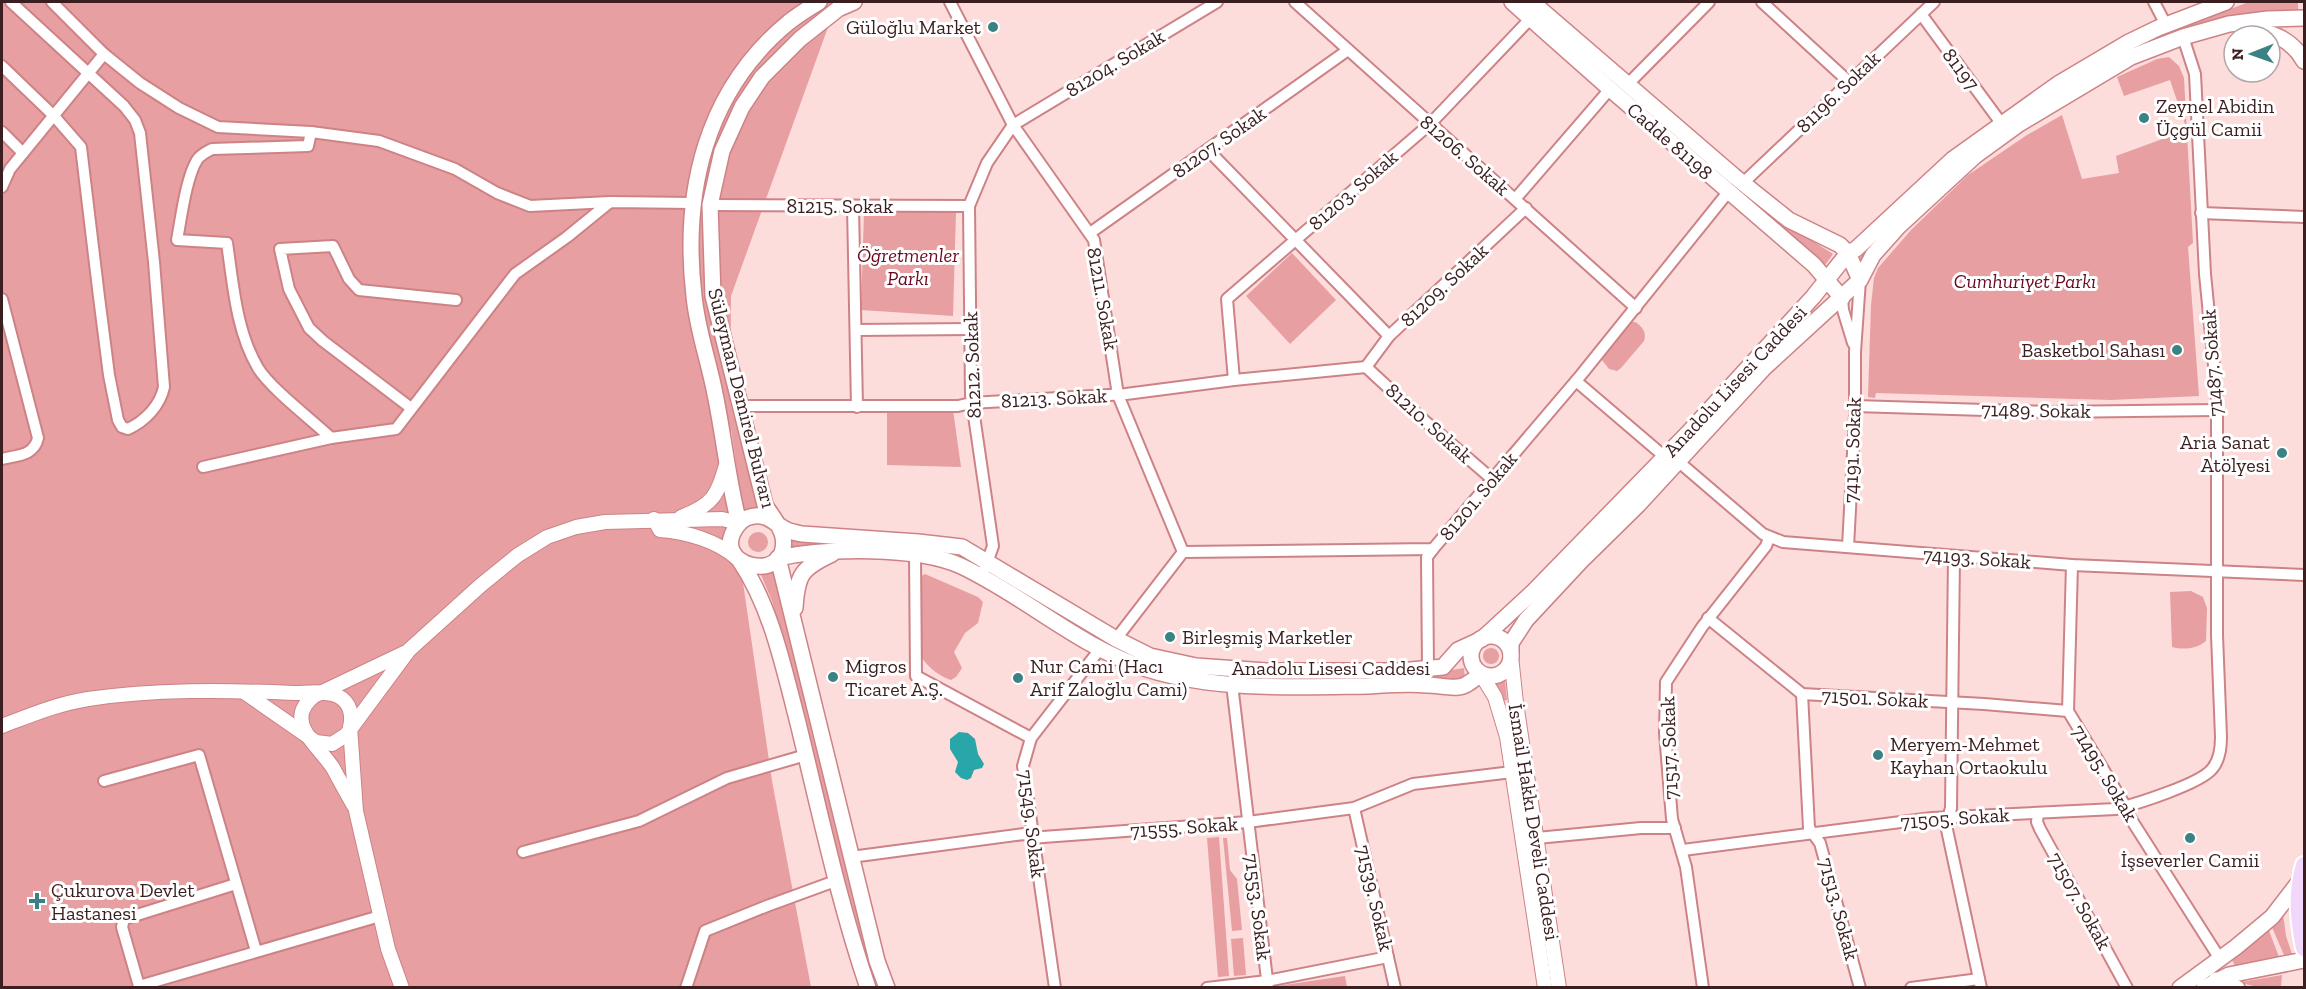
<svg xmlns="http://www.w3.org/2000/svg" width="2306" height="989" viewBox="0 0 2306 989" font-family="'Zilla Slab',serif">
<style>
.green{fill:#e79fa1}
.water{fill:#28a6a9}
.lines{fill:none;stroke-linecap:round;stroke-linejoin:round}
.minor-casing{stroke:#cd8386;stroke-width:14}
.tertiary-casing{stroke:#cd8386;stroke-width:16}
.secondary-casing{stroke:#cd8386;stroke-width:18}
.primary-casing{stroke:#fff;stroke-width:20}
.minor{stroke:#fff;stroke-width:10}
.tertiary{stroke:#fff;stroke-width:14}
.secondary{stroke:#fff;stroke-width:15}
.primary{stroke:#f1d7fa;stroke-width:16}
.poi-dot{fill:#3a8283;stroke:#fff;stroke-width:2}
.labels{text-anchor:middle;dominant-baseline:central;stroke-width:6;stroke-linejoin:round;paint-order:stroke}
.poi-label{font-size:20px;fill:#3b1e1f;stroke:#fff;text-anchor:start}
.street-label{font-size:20px;fill:#3b1e1f;stroke:#fff}
.park-label{font-size:20px;font-style:italic;fill:#69071e;stroke:#fff}
</style>
<rect width="100%" height="100%" fill="#fddcdc"/>
<g class="green">
<polygon points="2,2 842,2 836,5 731,296 730,402 759,512 743,512 731,429 730,494 772,781 811,987 2,988"/>
<polygon points="1521,2 1525,2 1763,209 1833,254 1825,265"/>
<path d="M 2249,2 L 2298,2 L 2298,11 C 2279,12 2259,12 2239,16 C 2157,29 2086,74 2019,121 C 1988,143 1957,166 1929,191 C 1905,213 1883,237 1861,260 L 1860,258 C 1865,246 1892,224 1903,213 C 1967,150 2051,88 2131,48 C 2168,29 2210,17 2249,2 Z"/>
<polygon points="2169,57 2179,66 2184,78 2193,243 2188,247 2199,396 2111,400 1876,393 1875,398 1868,397 1871,305 1874,278 1878,268 1911,230 1968,175 2027,135 2062,115 2082,179 2119,173 2116,156 2187,130 2170,80 2124,96 2117,77 2157,59"/>
<polygon points="864,212 956,212 953,316 861,310"/>
<polygon points="1292,253 1336,300 1290,344 1246,296"/>
<path d="M 1630,322 L 1635,322 C 1642,326 1647,332 1644,341 L 1621,368 L 1617,371 L 1609,369 L 1602,360 L 1604,354 Z"/>
<polygon points="953,410 961,467 887,465 887,412"/>
<circle cx="758" cy="542" r="10"/>
<polygon points="786,535 949,552 981,563 979,567 827,545 789,549"/>
<polygon points="995,570 1103,641 1150,661 1428,674 1464,668 1465,679 1225,679 1148,664 1101,644 992,575"/>
<polygon points="774,572 813,737 882,987 877,987 856,925 785,646 772,601 761,575"/>
<path d="M 925,574 L 978,597 L 983,602 L 978,623 L 965,633 L 954,652 L 962,668 L 956,677 L 951,680 C 938,676 926,665 919,654 L 919,577 Z"/>
<path d="M 2191,591 L 2203,597 L 2207,608 L 2206,641 C 2196,649 2185,650 2172,647 L 2170,592 Z"/>
<circle cx="1491" cy="656" r="8"/>
<polygon points="1505,680 1507,700 1503,701 1495,683"/>
<polygon points="1504,704 1509,704 1536,868 1533,868 1510,727"/>
<polygon points="1219,837 1229,976 1218,977 1207,838"/>
<polygon points="1223,838 1227,838 1230,870 1237,879 1242,930 1232,931"/>
<polygon points="2283,914 2286,936 2292,954 2284,955 2271,925"/>
<polygon points="2268,928 2279,957 2235,966 2232,960"/>
<polygon points="1243,938 1246,975 1234,976 1231,939"/>
<polygon points="2282,975 2281,987 2258,987 2241,983 2241,982"/>
<polygon points="1345,976 1347,987 1277,987 1277,986"/>
</g>
<polygon class="water" points="959,732 968,733 975,739 978,754 984,764 982,768 974,770 971,778 967,780 961,778 955,772 958,762 950,749 950,739"/>
<g class="lines">
<g class="minor-casing">
<g id="minor">
<polyline points="52,2 104,54 140,83 179,108 218,127 311,132 379,141 455,169 497,193 530,206 610,202 693,203"/>
<polyline points="950,2 1013,125 1094,240 1118,395 1183,552"/>
<polyline points="1295,2 1636,308"/>
<polyline points="1762,2 1849,82"/>
<polyline points="2154,2 2166,25"/>
<polyline points="1921,14 2001,123"/>
<path d="M 2,66 L 54,116 L 81,147 L 99,297 L 109,375 L 118,420 L 122,427 L 128,429 C 145,421 160,406 164,387 L 154,262 L 140,133 L 135,120 L 124,106 L 11,2"/>
<polyline points="1628,84 1709,2"/>
<polyline points="2,132 23,153"/>
<path d="M 311,132 L 308,146 L 212,149 C 206,152 200,155 197,160 C 186,178 181,219 177,240 L 227,243 C 233,283 236,331 258,368 C 270,388 312,420 331,438"/>
<polyline points="1208,150 1389,336"/>
<polyline points="1743,183 1934,2"/>
<polyline points="2,187 10,169 104,54"/>
<polyline points="1516,198 1610,89"/>
<polyline points="710,205 969,206"/>
<polyline points="853,206 857,407"/>
<polyline points="2201,213 2304,217"/>
<polyline points="1090,233 1348,50"/>
<polyline points="1842,298 1843,310 1853,343"/>
<path d="M 2,299 L 38,438 C 34,456 17,455 2,459"/>
<polyline points="857,330 970,329"/>
<polyline points="1366,367 1389,336 1526,208"/>
<polyline points="1366,367 1419,416 1492,479"/>
<polyline points="1234,380 1227,299 1430,124 1531,18"/>
<polyline points="1576,381 1665,457"/>
<polyline points="740,406 958,406 971,403 1126,394 1234,380 1366,367"/>
<polyline points="1855,406 2050,412 2217,410"/>
<polyline points="411,408 323,341 309,328 289,289 280,249 333,246 349,279 359,290 456,300"/>
<polyline points="1679,462 1763,534 1783,542 2072,565 2304,575"/>
<polyline points="203,467 331,438 396,429 515,274 567,237 610,202"/>
<polyline points="1848,547 1855,415 1855,352 1860,280"/>
<polyline points="915,555 916,676 1031,738"/>
<polyline points="1954,556 1951,808 1946,825 1981,988"/>
<polyline points="2072,565 2068,711 2126,807 2129,816 2220,959"/>
<polyline points="985,568 993,546 971,395 969,206 987,163 1013,125 1217,2"/>
<polyline points="1708,618 1802,694 1984,704 2068,711"/>
<polyline points="1116,639 1183,552 1433,549 1581,375 1729,191"/>
<polyline points="1428,669 1427,557 1433,549"/>
<polyline points="1232,684 1268,988"/>
<polyline points="1802,694 1809,828 1820,843 1860,988"/>
<polyline points="104,781 199,755 256,951"/>
<polyline points="1354,808 1395,988"/>
<polyline points="2038,813 2037,822 2040,829 2127,988"/>
<polyline points="1537,838 1641,828 1675,828"/>
<path d="M 1683,850 L 1932,818 L 2116,809 C 2136,804 2200,784 2212,769 C 2220,760 2221,748 2221,737 L 2217,635 L 2217,396 L 2205,274 L 2195,74 L 2183,37"/>
<polyline points="523,852 639,821 727,778 806,755"/>
<polyline points="851,857 1024,834 1034,838 1043,837 1248,822 1354,808 1413,784 1512,772"/>
<polyline points="139,986 122,927 124,919 236,884"/>
<polyline points="139,988 139,986 380,916"/>
<polyline points="686,988 705,931 767,906 838,880"/>
<polyline points="1055,988 1023,766 1031,738 1100,649"/>
<polyline points="1207,988 1267,981 1388,957"/>
<polyline points="1703,988 1686,867 1672,819 1665,733 1666,682 1702,627 1766,546 1769,538"/>
<polyline points="1911,988 1979,979"/>
</g>
</g>
<g class="tertiary-casing">
<g id="tertiary">
<path d="M 681,517 C 715,504 717,495 727,462"/>
<path d="M 654,519 L 660,530 C 687,532 718,541 738,559"/>
<polyline points="1511,656 1516,703 1559,988"/>
<polyline points="1481,674 1495,697 1507,737 1545,988"/>
<polyline points="244,692 316,742 332,744 346,735 409,650 481,585 518,555 547,537 576,527 605,522 722,519 739,523"/>
<path d="M 2,726 C 31,715 57,704 88,699 C 155,689 225,690 293,693 C 306,693 326,690 338,696 C 350,702 353,715 350,727 L 356,811 L 388,949 L 402,988"/>
<path d="M 354,806 C 347,794 340,781 333,768 C 319,746 282,721 314,696 L 404,653"/>
</g>
</g>
<g class="secondary-casing">
<g id="secondary">
<path d="M 854,2 L 838,9 L 800,39 L 762,77 L 742,107 L 722,151 L 710,205 L 713,296 L 765,505 C 771,515 781,526 783,537 C 791,586 707,567 737,526 C 742,519 751,515 761,516 C 770,517 777,525 785,529 C 790,532 797,533 802,534 L 918,542 L 962,547 L 1116,639 L 1150,656 L 1196,666 L 1266,671 L 1400,671 L 1443,667 L 1458,650 L 1482,639 L 1534,591 L 1688,433 L 1813,297 L 1848,253 L 1856,249 L 1953,159 L 2058,84 L 2129,42 L 2158,28 L 2226,2"/>
<polyline points="1512,2 1610,89 1814,265 1842,298"/>
<polyline points="1532,2 1734,176 1789,220 1840,245 1848,253 1860,280"/>
<path d="M 2241,26 C 2268,32 2290,36 2304,61"/>
<path d="M 739,523 C 728,481 724,437 715,394 C 709,362 697,329 694,296 C 682,192 705,91 789,22 C 798,15 809,8 819,2"/>
<path d="M 778,558 C 825,548 917,546 961,566 C 1025,596 1079,647 1147,669 C 1217,691 1295,687 1368,686 C 1387,685 1407,683 1427,685 C 1437,685 1448,688 1458,687 C 1466,687 1475,678 1481,674"/>
<polyline points="778,558 877,961 887,988"/>
<path d="M 740,561 C 771,607 783,665 797,719 C 819,808 838,900 868,988"/>
<path d="M 795,608 C 797,574 802,568 832,554"/>
<circle cx="1491" cy="656" r="20"/>
<polyline points="1511,656 1511,643 1526,620 1581,561 1638,505 1765,367 1860,280 1873,255 1898,227 1975,156 2019,124 2131,57 2183,37 2229,24 2268,19 2304,18"/>
<polyline points="2216,980 2237,988"/>
<polyline points="2180,988 2236,947 2272,917 2299,882"/>
<polyline points="2204,988 2229,975 2304,960"/>
</g>
</g>
<g class="primary-casing">
<path id="primary" d="M 2304,865 C 2296,894 2298,918 2304,948"/>
</g>
<use href="#minor" class="minor"/>
<use href="#tertiary" class="tertiary"/>
<use href="#secondary" class="secondary"/>
<use href="#primary" class="primary"/>
</g>
<g class="poi-dot">
<circle cx="993" cy="27" r="6"/>
<circle cx="2144" cy="118" r="6"/>
<circle cx="2177" cy="350" r="6"/>
<circle cx="2282" cy="453" r="6"/>
<circle cx="1170" cy="637" r="6"/>
<circle cx="833" cy="677" r="6"/>
<circle cx="1018" cy="678" r="6"/>
<circle cx="1878" cy="755" r="6"/>
<circle cx="2190" cy="838" r="6"/>
<path d="M34 892h6v6h6v6h-6v6h-6v-6h-6v-6h6z"/>
</g>
<g class="labels">
<g class="poi-label">
<text x="981" y="27" text-anchor="end">Güloğlu Market</text>
<text x="2156" y="106">Zeynel Abidin<tspan x="2156" dy="23">Üçgül Camii</tspan></text>
<text x="2165" y="350" text-anchor="end">Basketbol Sahası</text>
<text x="2270" y="442" text-anchor="end">Aria Sanat<tspan x="2270" dy="23">Atölyesi</tspan></text>
<text x="1182" y="637">Birleşmiş Marketler</text>
<text x="845" y="666">Migros<tspan x="845" dy="23">Ticaret A.Ş.</tspan></text>
<text x="1030" y="666">Nur Cami (Hacı<tspan x="1030" dy="23">Arif Zaloğlu Cami)</tspan></text>
<text x="1890" y="744">Meryem-Mehmet<tspan x="1890" dy="23">Kayhan Ortaokulu</tspan></text>
<text x="2190" y="860" text-anchor="middle">İşseverler Camii</text>
<text x="51" y="890">Çukurova Devlet<tspan x="51" dy="23">Hastanesi</tspan></text>
</g>
<g class="street-label">
<text transform="translate(1115 63) rotate(-31)">81204. Sokak</text>
<text transform="translate(1961 69) rotate(53)">81197</text>
<text transform="translate(1838 92) rotate(-44)">81196. Sokak</text>
<text transform="translate(1670 141) rotate(41)">Cadde 81198</text>
<text transform="translate(1219 142) rotate(-35)">81207. Sokak</text>
<text transform="translate(1465 155) rotate(41)">81206. Sokak</text>
<text transform="translate(1353 190) rotate(-41)">81203. Sokak</text>
<text x="840" y="206">81215. Sokak</text>
<text transform="translate(1444 285) rotate(-43)">81209. Sokak</text>
<text transform="translate(1103 299) rotate(80)">81211. Sokak</text>
<text transform="translate(2212 363) rotate(-94)">71487. Sokak</text>
<text transform="translate(972 365) rotate(-92)">81212. Sokak</text>
<text transform="translate(1735 381) rotate(-47)">Anadolu Lisesi Caddesi</text>
<text transform="translate(742 398) rotate(76)">Süleyman Demirel Bulvarı</text>
<text transform="translate(1054 398) rotate(-3)">81213. Sokak</text>
<text transform="translate(2036 410) rotate(1)">71489. Sokak</text>
<text transform="translate(1429 423) rotate(42)">81210. Sokak</text>
<text transform="translate(1852 450) rotate(-88)">74191. Sokak</text>
<text transform="translate(1478 496) rotate(-50)">81201. Sokak</text>
<text transform="translate(1977 558) rotate(4)">74193. Sokak</text>
<text x="1331" y="668">Anadolu Lisesi Caddesi</text>
<text transform="translate(1875 698) rotate(3)">71501. Sokak</text>
<text transform="translate(1669 748) rotate(-92)">71517. Sokak</text>
<text transform="translate(2105 773) rotate(59)">71495. Sokak</text>
<text transform="translate(1955 818) rotate(-4)">71505. Sokak</text>
<text transform="translate(1534 822) rotate(81)">İsmail Hakkı Develi Caddesi</text>
<text transform="translate(1032 824) rotate(83)">71549. Sokak</text>
<text transform="translate(1184 827) rotate(-4)">71555. Sokak</text>
<text transform="translate(1375 898) rotate(77)">71539. Sokak</text>
<text transform="translate(2080 901) rotate(61)">71507. Sokak</text>
<text transform="translate(1258 907) rotate(83)">71553. Sokak</text>
<text transform="translate(1839 909) rotate(75)">71513. Sokak</text>
</g>
<g class="park-label">
<text x="908" y="255">Öğretmenler<tspan x="908" dy="23">Parkı</tspan></text>
<text x="2025" y="281">Cumhuriyet Parkı</text>
</g>
</g>
<rect width="2306" height="989" fill="none" stroke="#3b1e1f" stroke-width="6"/>
<g transform="translate(2252 54) rotate(269)"><circle r="28" fill="#ffffff" stroke="#b1a5a5" stroke-width="1.5"/>
<path d="M0-4.5L10 22L0 15L-10 22Z" fill="#3a8283"/>
<text y="-9" font-size="16" font-weight="bold" text-anchor="middle" fill="#3b1e1f">N</text>
</g>
</svg>
